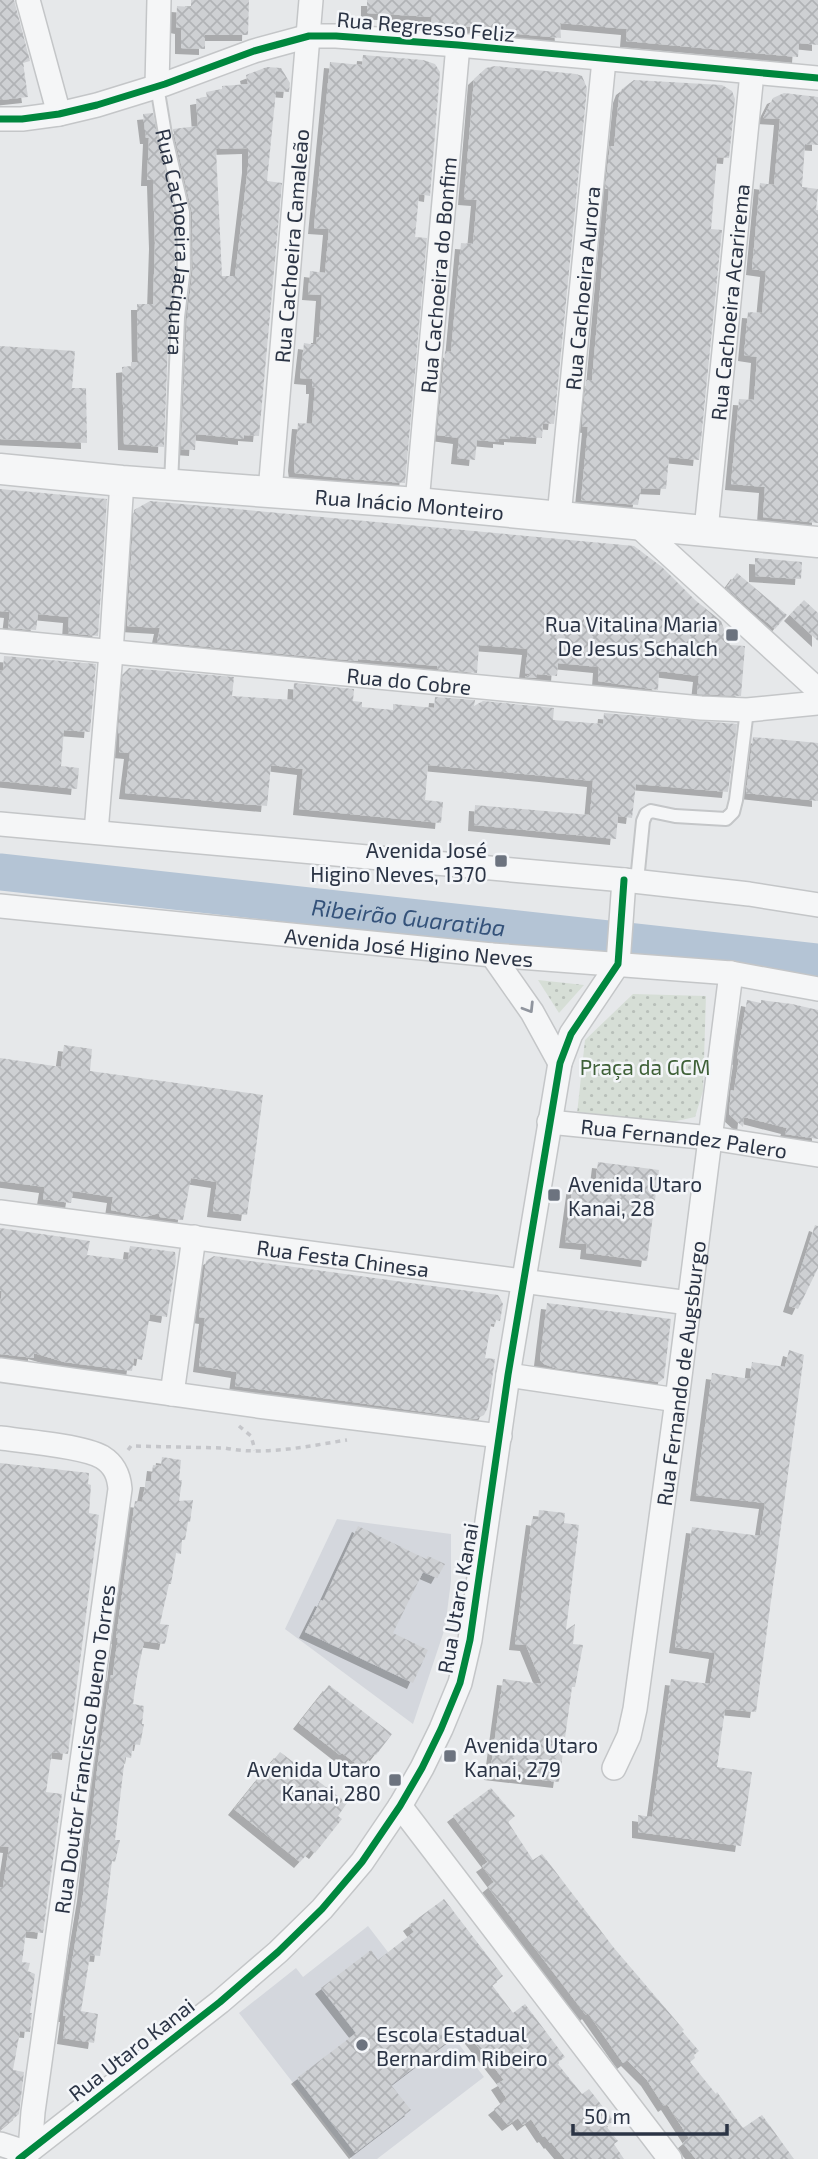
<svg xmlns="http://www.w3.org/2000/svg" width="818" height="2159" viewBox="0 0 818 2159" font-family="'Exo 2',sans-serif">
<style>
.built{fill:#d4d7dd}
.park{fill:url(#park-dots)}
.lines{fill:none;stroke-linecap:round;stroke-linejoin:round}
.river{stroke:#b4c4d5;stroke-width:37}
.building{fill:url(#building-cross-hatch);fill-rule:evenodd;filter:url(#shadow)}
.service-casing{stroke:#c4c6c8;stroke-width:16}
.minor-casing{stroke:#c4c6c8;stroke-width:26}
.tertiary-casing{stroke:#c4c6c8;stroke-width:33}
.path{stroke:#c5c6ca;stroke-width:3.5;stroke-dasharray:5 5;stroke-linecap:butt}
.service{stroke:#f5f6f7;stroke-width:12}
.minor{stroke:#f5f6f7;stroke-width:23}
.tertiary{stroke:#f5f6f7;stroke-width:30}
.cycleway-casing{stroke:#f4f6f9;stroke-width:11}
.cycleway{stroke:#00873e;stroke-width:7}
.oneway{stroke:#90959e}
.poi-dot{fill:#6c737f;stroke:#f4f6f9;stroke-width:2.5}
.labels{text-anchor:middle;dominant-baseline:central;stroke-width:5;stroke-linejoin:round;paint-order:stroke}
.street-label{font-size:21px;fill:#2b3445;stroke:#f4f6f9}
.poi-label{font-size:21px;fill:#2b3445;stroke:#f4f6f9;text-anchor:end}
.park-label{font-size:21px;fill:#3f6138;stroke:#f4f6f9}
.water-label{font-size:23px;font-style:italic;fill:#34527a;stroke:#f4f6f9}
</style>
<defs>
<pattern id="park-dots" width="8" height="8" patternUnits="userSpaceOnUse" patternTransform="scale(1.75)"><rect width="8" height="8" fill="#d6ded6"/><path d="M2 2h.1M6 6h.1" fill="none" stroke="#b8bfb9" stroke-width="1.8" stroke-linecap="round"/></pattern>
<pattern id="building-cross-hatch" width="8" height="8" patternUnits="userSpaceOnUse" patternTransform="scale(1.75)"><rect width="8" height="8" fill="#ced0d3"/><path d="M0 0l8 8M0 8l8-8" fill="none" stroke="#b1b3b6"/></pattern>
<filter id="shadow"><feDropShadow dx="-6" dy="6" stdDeviation="0" flood-color="#0004"/></filter>
</defs>
<rect width="100%" height="100%" fill="#e6e8ea"/>
<g class="built">
<polygon points="337,1519 451,1534 451,1581 445,1628 413,1724 285,1629"/>
<polygon points="368,1926 484,2077 377,2159 352,2159 239,2013 296,1968 303,1977"/>
</g>
<g class="park">
<polygon points="538,980 584,985 559,1013"/>
<polygon points="633,994 706,996 703,1091 695,1117 648,1127 577,1114 585,1040"/>
</g>
<g class="lines">
<path class="river" id="s1" d="M 0,872 L 818,962"/>
</g>
<g class="building">
<polygon points="0,0 14,0 30,61 23,63 28,97 0,100"/>
<polygon points="191,0 249,0 248,35 205,35 205,49 181,48 181,28 176,27 177,6 191,7"/>
<polygon points="367,0 818,0 818,45 799,43 798,57 626,41 627,29 560,23 561,38 497,32 497,29 431,24 432,17 367,13"/>
<polygon points="363,55 423,60 435,64 440,72 430,196 419,194 415,237 427,238 405,483 350,479 295,473 294,465 298,423 312,424 315,388 312,388 312,379 300,378 304,343 316,345 317,337 319,337 322,295 308,294 310,271 325,273 329,229 314,228 330,62 362,65"/>
<polygon points="495,66 576,74 582,76 587,88 554,424 543,423 542,438 510,436 510,439 499,438 499,442 477,440 475,460 457,458 459,438 437,435 445,351 451,352 461,243 473,244 475,221 477,200 464,199 474,79 486,68"/>
<path d="M 267,67 L 281,68 L 290,83 L 289,92 L 276,91 L 267,181 L 282,183 L 259,436 L 244,435 L 244,439 L 196,434 L 195,450 L 181,449 L 187,318 L 193,268 L 192,212 L 173,129 L 198,126 L 196,99 L 207,97 L 206,92 L 222,89 L 222,86 L 248,84 L 246,75 ZM 248,148 L 248,167 L 235,276 L 222,276 L 216,149 Z"/>
<polygon points="634,80 722,85 732,91 735,99 729,158 717,157 711,229 722,230 699,460 669,457 666,489 641,488 638,505 581,500 588,427 582,426 586,380 592,380 609,189 605,189 610,146 614,146 619,97 622,89"/>
<polygon points="784,93 818,97 818,145 805,144 802,187 818,189 816,210 818,210 818,523 763,517 765,487 731,484 739,399 754,400 757,357 744,355 748,312 762,313 766,271 752,269 760,183 774,185 780,119 763,118 773,98"/>
<polygon points="153,113 174,213 175,268 169,317 164,447 124,444 122,367 131,366 131,362 138,362 137,304 153,304 155,243 153,180 147,180 149,138 146,138 143,114"/>
<polygon points="0,346 75,351 72,388 86,388 87,443 0,439"/>
<polygon points="0,489 107,499 98,636 68,633 69,617 38,614 36,630 8,628 10,612 0,611"/>
<polygon points="150,501 634,546 662,567 695,600 721,621 730,645 745,646 741,696 697,694 699,676 659,671 658,690 598,681 599,667 558,663 557,676 537,674 537,678 525,677 531,674 525,673 528,649 479,645 477,673 438,669 437,666 406,663 358,659 358,661 157,642 160,628 127,626 134,510"/>
<polygon points="755,558 802,562 801,579 755,576"/>
<polygon points="737,573 787,615 775,629 726,588"/>
<polygon points="804,600 818,613 818,641 790,615"/>
<polygon points="4,656 96,664 90,732 64,730 61,766 79,768 77,789 0,781 0,670 3,671"/>
<polygon points="129,668 234,677 232,696 293,700 294,683 354,689 353,701 362,702 362,707 393,710 393,704 434,708 435,697 475,700 474,706 483,701 554,708 553,720 603,724 604,713 737,724 728,792 636,784 632,818 618,816 616,839 474,825 475,805 590,815 593,781 545,776 428,765 425,800 443,802 441,823 299,809 303,769 271,765 267,806 125,793 130,753 119,752 120,734 118,734 123,674"/>
<polygon points="753,737 818,743 818,801 746,793"/>
<polygon points="747,1000 761,1003 761,1000 792,1004 818,1010 818,1139 785,1134 787,1128 744,1117 743,1127 729,1114 731,1090 734,1091 739,1059 737,1058"/>
<polygon points="64,1045 92,1049 90,1071 263,1095 247,1215 213,1211 217,1182 191,1178 183,1220 160,1217 159,1213 145,1217 111,1210 113,1197 73,1191 71,1203 43,1199 45,1187 0,1181 0,1058 61,1067"/>
<polygon points="598,1162 659,1170 647,1261 586,1253 587,1244 565,1242 573,1183 595,1186"/>
<polygon points="815,1225 818,1226 818,1268 798,1309 789,1306"/>
<polygon points="0,1228 90,1241 87,1255 128,1260 130,1246 175,1252 176,1261 167,1317 150,1314 142,1360 134,1358 132,1371 64,1362 34,1353 34,1358 0,1354 0,1305 2,1291 0,1291"/>
<polygon points="214,1256 498,1295 503,1304 500,1321 496,1320 495,1324 491,1324 485,1358 495,1359 488,1407 484,1415 476,1419 235,1386 237,1372 199,1366 205,1318 199,1317 206,1261"/>
<polygon points="547,1303 671,1319 664,1378 659,1382 555,1368 544,1364 540,1360"/>
<polygon points="789,1350 804,1355 756,1712 725,1709 717,1767 752,1772 741,1846 638,1832 638,1815 652,1817 671,1679 710,1684 715,1653 675,1647 692,1527 760,1536 765,1503 696,1495 712,1373 750,1379 752,1362 785,1367"/>
<polygon points="162,1457 181,1460 179,1480 182,1480 179,1501 193,1500 190,1522 188,1522 185,1540 182,1540 181,1554 176,1553 171,1584 169,1584 160,1624 169,1625 165,1644 144,1641 136,1682 133,1704 144,1706 142,1724 144,1724 140,1745 133,1744 131,1758 125,1757 115,1840 120,1840 115,1862 112,1861 100,1956 90,1955 81,2011 98,2014 94,2043 63,2038 66,2016 63,2016 83,1895 98,1762 111,1675 113,1675 115,1658 118,1638 116,1638 135,1501 142,1502 146,1481 151,1481 153,1465 161,1466"/>
<polygon points="0,1463 89,1473 88,1484 91,1485 89,1513 99,1515 68,1754 52,1752 46,1792 62,1794 43,1933 26,1931 22,1962 30,1963 28,1971 35,1974 30,2013 32,2013 30,2032 20,2031 13,2070 24,2072 19,2114 0,2130 0,1887 3,1887 9,1847 0,1846"/>
<polygon points="539,1510 565,1513 564,1523 579,1525 566,1630 575,1624 573,1644 583,1645 575,1687 572,1687 559,1782 490,1774 503,1679 542,1684 526,1645 515,1644 532,1519 538,1520"/>
<polygon points="358,1526 426,1559 428,1556 445,1564 437,1578 423,1572 393,1633 428,1650 413,1683 305,1632 321,1600 323,1601"/>
<polygon points="329,1685 392,1734 376,1755 373,1754 362,1768 342,1753 340,1755 299,1723"/>
<polygon points="280,1752 347,1803 338,1816 342,1819 315,1853 311,1850 300,1862 234,1809"/>
<polygon points="491,1788 515,1816 508,1822 533,1860 542,1854 614,1948 684,2030 682,2031 699,2051 694,2055 695,2058 690,2062 716,2094 717,2092 743,2128 762,2115 794,2159 696,2159 683,2143 689,2138 667,2104 664,2106 647,2080 627,2060 623,2063 588,2013 586,2015 488,1887 494,1882 482,1866 488,1862 453,1816"/>
<polygon points="444,1899 503,1976 492,1985 513,2013 525,2004 565,2057 557,2063 582,2094 589,2089 614,2121 606,2126 618,2141 614,2144 624,2159 565,2159 551,2142 550,2143 545,2136 543,2137 531,2119 523,2125 518,2118 508,2125 494,2109 507,2099 497,2084 504,2080 464,2029 391,2085 411,2110 355,2153 297,2078 356,2033 321,1988 371,1950 378,1960 414,1932 409,1925"/>
</g>
<g class="lines">
<g class="service-casing">
<g id="service">
<path id="s2" d="M 157,86 L 165,134 L 183,212 L 184,268 L 178,317 L 171,485"/>
<polyline points="637,881 643,821 646,814 651,811 675,816 726,819 733,812 736,800 747,710"/>
</g>
</g>
<g class="minor-casing">
<g id="minor">
<polyline points="28,0 59,114"/>
<polyline points="157,86 159,0"/>
<polyline points="0,119 22,119 59,114 97,105 165,84 254,51 309,36 336,36 458,45 818,78"/>
<path id="s3" d="M 270,492 L 311,0"/>
<path id="s4" d="M 417,503 L 458,45"/>
<path id="s5" d="M 559,516 L 604,60"/>
<polyline points="637,525 818,690"/>
<path id="s6" d="M 706,530 L 752,73"/>
<path id="s7" d="M 0,641 L 701,708 L 747,710 L 818,703"/>
<polyline points="0,824 624,880 749,894 818,905"/>
<polyline points="96,832 111,653 122,481"/>
<path id="s8" d="M 0,906 L 492,955 L 731,973 L 818,989"/>
<polyline points="492,955 532,1012 560,1063"/>
<path id="s9" d="M 549,1122 L 711,1138 L 818,1155"/>
<path id="s10" d="M 0,1212 L 689,1303"/>
<polyline points="0,1370 258,1406 500,1436"/>
<polyline points="508,1375 677,1400"/>
<polyline points="172,1394 194,1237"/>
<path d="M 0,1438 C 24,1441 83,1446 102,1457 C 115,1465 119,1476 120,1489 L 33,2112 L 30,2150"/>
<path id="s11" d="M 614,1768 L 629,1736 L 635,1709 L 677,1400 L 731,973"/>
<polyline points="400,1806 670,2159"/>
<polyline points="0,2144 28,2153"/>
<polyline points="19,2159 220,2002 278,1952 322,1909 362,1862 400,1806 422,1768 441,1729 460,1683 470,1640 508,1375 560,1063 571,1034 618,964 624,880"/>
</g>
</g>
<g class="tertiary-casing">
<g id="tertiary">
<path id="s12" d="M 0,469 L 122,481 L 417,503 L 818,542"/>
</g>
</g>
<g class="path">
<polyline points="239,1426 251,1436 255,1450"/>
<path d="M 128,1450 L 131,1446 L 225,1448 C 265,1456 308,1446 347,1440"/>
</g>
<use href="#service" class="service"/>
<use href="#minor" class="minor"/>
<use href="#tertiary" class="tertiary"/>
<g class="cycleway-casing">
<g id="cycleway">
<polyline points="0,119 22,119 59,114 97,105 165,84 254,51 309,36 336,36 458,45 818,78"/>
<polyline points="19,2159 220,2002 278,1952 322,1909 362,1862 400,1806 422,1768 441,1729 460,1683 470,1640 508,1375 560,1063 571,1034 618,964 624,880"/>
</g>
</g>
<use href="#cycleway" class="cycleway"/>
</g>
<defs><path id="oneway-chevron" d="M-2-3.5L2.5 0L-2 3.5" fill="none" stroke-width="1.6" stroke-linecap="round" stroke-linejoin="round" transform="scale(1.75)"/></defs>
<use class="oneway" href="#oneway-chevron" transform="translate(529 1008) rotate(58)"/>
<g class="poi-dot">
<rect x="725" y="628" width="14" height="14" rx="3.5"/>
<rect x="494" y="854" width="14" height="14" rx="3.5"/>
<rect x="547" y="1188" width="14" height="14" rx="3.5"/>
<rect x="443" y="1749" width="14" height="14" rx="3.5"/>
<rect x="388" y="1773" width="14" height="14" rx="3.5"/>
<circle cx="362" cy="2045" r="7"/>
</g>
<g class="labels">
<g class="street-label">
<text transform="translate(426 26) rotate(5)">Rua Regresso Feliz</text>
<text stroke="none"><textPath href="#s2" startOffset="158">Rua Cachoeira Jaciquara</textPath></text>
<text stroke="none"><textPath href="#s3" startOffset="247">Rua Cachoeira Camaleão</textPath></text>
<text stroke="none"><textPath href="#s4" startOffset="229">Rua Cachoeira do Bonfim</textPath></text>
<text stroke="none"><textPath href="#s5" startOffset="229">Rua Cachoeira Aurora</textPath></text>
<text stroke="none"><textPath href="#s6" startOffset="229">Rua Cachoeira Acarirema</textPath></text>
<text stroke="none"><textPath href="#s12" startOffset="411">Rua Inácio Monteiro</textPath></text>
<text stroke="none"><textPath href="#s7" startOffset="411">Rua do Cobre</textPath></text>
<text stroke="none"><textPath href="#s8" startOffset="411">Avenida José Higino Neves</textPath></text>
<text stroke="none"><textPath href="#s9" startOffset="136">Rua Fernandez Palero</textPath></text>
<text stroke="none"><textPath href="#s10" startOffset="346">Rua Festa Chinesa</textPath></text>
<text stroke="none"><textPath href="#s11" startOffset="402">Rua Fernando de Augsburgo</textPath></text>
<text transform="translate(457 1598) rotate(-80)">Rua Utaro Kanai</text>
<text transform="translate(84 1749) rotate(-82)">Rua Doutor Francisco Bueno Torres</text>
<text transform="translate(131 2049) rotate(-38)">Rua Utaro Kanai</text>
</g>
<g class="poi-label">
<text x="718" y="623">Rua Vitalina Maria<tspan x="718" dy="24">De Jesus Schalch</tspan></text>
<text x="487" y="849">Avenida José<tspan x="487" dy="24">Higino Neves, 1370</tspan></text>
<text x="568" y="1183" text-anchor="start">Avenida Utaro<tspan x="568" dy="24">Kanai, 28</tspan></text>
<text x="464" y="1744" text-anchor="start">Avenida Utaro<tspan x="464" dy="24">Kanai, 279</tspan></text>
<text x="381" y="1768">Avenida Utaro<tspan x="381" dy="24">Kanai, 280</tspan></text>
<text x="376" y="2033" text-anchor="start">Escola Estadual<tspan x="376" dy="24">Bernardim Ribeiro</tspan></text>
</g>
<g class="park-label">
<text x="645" y="1066">Praça da GCM</text>
</g>
<g class="water-label">
<text stroke="none"><textPath href="#s1" startOffset="411">Ribeirão Guaratiba</textPath></text>
</g>
</g>
<path d="M573 2124v10h154v-10" fill="none" stroke="#2b3445" stroke-width="3.5"/>
<text x="584" y="2124" font-size="21" fill="#2b3445" stroke="#f4f6f9" stroke-width="5" paint-order="stroke">50 m</text>
</svg>
